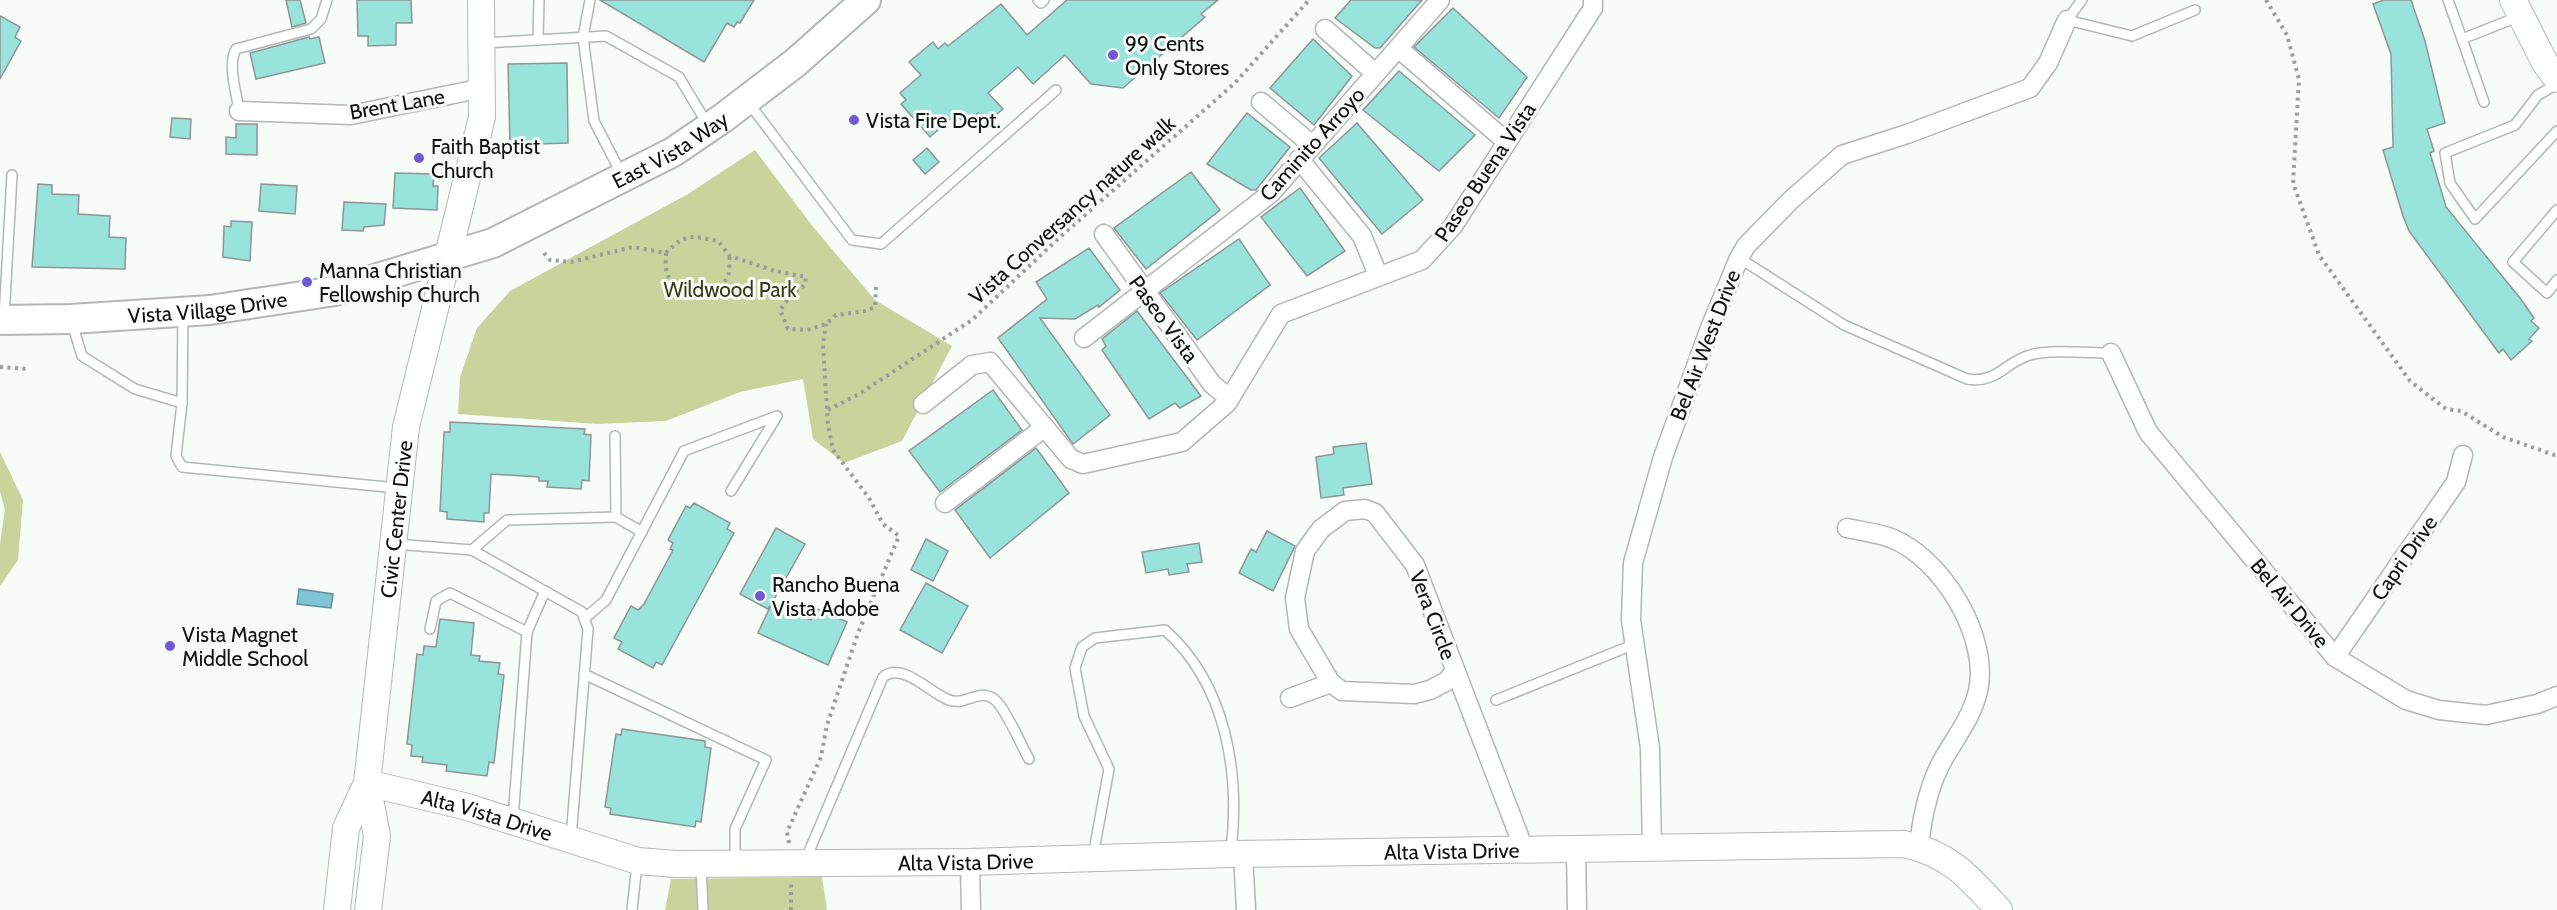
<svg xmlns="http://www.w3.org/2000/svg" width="2557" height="910" viewBox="0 0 2557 910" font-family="Cabin,sans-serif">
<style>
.green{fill:#cbd39d}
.water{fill:#80c5d6;stroke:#5e8f9b;stroke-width:1.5}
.building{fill:#99e3dd;stroke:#8f9594;stroke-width:1.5}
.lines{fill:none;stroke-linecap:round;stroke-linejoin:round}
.lane-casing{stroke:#b2b7b5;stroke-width:12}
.street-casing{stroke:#b2b7b5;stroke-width:21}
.secondary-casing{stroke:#b2b7b5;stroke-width:28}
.primary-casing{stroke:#b2b7b5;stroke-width:32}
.path{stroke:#999d9b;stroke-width:4;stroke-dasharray:3 4.5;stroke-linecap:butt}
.lane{stroke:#fff;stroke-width:9}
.street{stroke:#fff;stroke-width:18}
.secondary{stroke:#fff;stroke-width:26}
.primary{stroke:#fff;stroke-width:28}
.poi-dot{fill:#7159d3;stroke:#f7fcf9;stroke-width:2}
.labels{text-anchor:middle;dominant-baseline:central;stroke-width:6;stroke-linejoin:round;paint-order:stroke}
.poi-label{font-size:21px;fill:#101111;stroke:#f7fcf9;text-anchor:start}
.street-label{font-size:21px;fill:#101111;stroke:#f7fcf9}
.park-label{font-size:21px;fill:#373c12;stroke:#f7fcf9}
</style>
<rect width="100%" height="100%" fill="#f7fcf9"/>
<g class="green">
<polygon points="755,150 814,228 875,300 952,346 902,441 844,463 813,439 803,379 740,392 666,421 597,424 458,414 460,377 477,328 510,291 688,194"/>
<polygon points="0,452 23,500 18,560 0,586 0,544 5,509 0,492"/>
<polygon points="822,877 827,910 665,910 671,879"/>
</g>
<polygon class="water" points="299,589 333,594 331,608 297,604"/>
<g class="building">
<polygon points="286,0 300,0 306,23 292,27"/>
<polygon points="357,0 411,0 412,23 396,23 396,45 368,46 368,36 358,36"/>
<polygon points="600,0 754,0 740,23 737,22 734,27 727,23 704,62"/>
<polygon points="1067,0 1218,0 1201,14 1205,17 1123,88 1091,84 1065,55 1033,84 1018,67 988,93 1003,109 986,123 978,113 965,124 956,114 930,137 901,104 906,100 900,93 921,75 909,62 933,42 938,49 945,43 948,46 1001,4 1027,35"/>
<polygon points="1351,0 1422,0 1380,48 1375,48 1335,18"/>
<polygon points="2384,0 2411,0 2425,41 2445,123 2427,129 2434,151 2430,153 2446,207 2520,298 2534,318 2531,321 2539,328 2529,339 2532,341 2511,360 2503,349 2499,353 2409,231 2403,216 2383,150 2393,147 2391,54 2373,4"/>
<polygon points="1453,8 1527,77 1499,118 1414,47"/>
<polygon points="0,16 20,27 15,37 21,41 0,79"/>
<polygon points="309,37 310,39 319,37 325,63 256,79 250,53"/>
<polygon points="1313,39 1352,76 1314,125 1270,88"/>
<polygon points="567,63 568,143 510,145 508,64"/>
<polygon points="1399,71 1475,135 1439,171 1363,110"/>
<polygon points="1247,113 1290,147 1256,190 1251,190 1207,164"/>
<polygon points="172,118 191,119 190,139 170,137"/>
<polygon points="1357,123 1423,200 1382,234 1319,158"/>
<polygon points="236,124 257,124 257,155 226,154 226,137 236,138"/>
<polygon points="927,148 939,162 925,174 913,160"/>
<polygon points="1191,172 1220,210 1146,269 1114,228"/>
<polygon points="395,173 434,174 433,186 438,186 437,210 393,208"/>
<polygon points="38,184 52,185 52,194 79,195 78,214 110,216 109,237 126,238 125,269 32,267"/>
<polygon points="261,184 297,186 295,214 259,211"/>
<polygon points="1300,188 1345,251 1307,276 1261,217"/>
<polygon points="344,202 386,204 384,225 364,227 363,231 342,230"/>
<polygon points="231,221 252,222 250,261 223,257 224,226 231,227"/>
<polygon points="1239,239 1270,285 1197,340 1160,293"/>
<polygon points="1089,248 1120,290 1099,307 1098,305 1075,319 1040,318 1110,415 1073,444 998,338 1047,299 1036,282"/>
<polygon points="1137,311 1201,396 1180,408 1175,403 1149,419 1102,350 1106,346 1102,339"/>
<polygon points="993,390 1022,430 940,492 909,451"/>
<polygon points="450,422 585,429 584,434 591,435 589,481 582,480 581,489 547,487 548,481 539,481 539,477 491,474 489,513 484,513 484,522 447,519 447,512 440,511 444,432 450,432"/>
<polygon points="1366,443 1372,484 1343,488 1344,495 1321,498 1316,457 1334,454 1333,447"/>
<polygon points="1036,448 1069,493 990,558 955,510"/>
<polygon points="694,503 730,523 727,529 734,533 662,665 656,662 653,668 618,649 622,642 614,638 631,606 638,610 644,604 673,550 670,549 673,543 668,540 686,506 690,508"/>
<polygon points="776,528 805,544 772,603 811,620 815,608 847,622 828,665 758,633 771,605 768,609 740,594"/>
<polygon points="1267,531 1295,546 1273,591 1239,573 1251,549 1256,552"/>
<polygon points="926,539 948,551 933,581 911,570"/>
<polygon points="1199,543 1202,562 1187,564 1189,572 1169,575 1168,569 1146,573 1142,552"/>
<polygon points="926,583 968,606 942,653 900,630"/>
<polygon points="440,619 474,623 471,655 480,656 479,661 500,663 498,674 504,675 494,763 489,762 487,776 446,771 447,765 422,762 423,757 411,756 412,745 407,744 417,654 423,655 424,646 436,647"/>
<polygon points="622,729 705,741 705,747 711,748 701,822 696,821 695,827 610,814 611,808 605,807 616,734 621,735"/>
</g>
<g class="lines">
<g class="lane-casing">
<g id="lane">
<polyline points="590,0 583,37 594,121 622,175"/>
<polyline points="1038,0 1041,3 1044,0"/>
<polyline points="2082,0 2067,20 2132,36 2195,10"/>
<polyline points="2448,0 2462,39 2520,16"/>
<polyline points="2462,39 2484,102"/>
<polyline points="538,40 539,0"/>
<polyline points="484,43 606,36 679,77 708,125"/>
<polyline points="2557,84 2538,95 2515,125 2445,153 2450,183 2475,219 2557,131"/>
<polyline points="748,102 852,240 881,244 1056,90"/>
<path d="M 239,111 C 237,94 227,65 236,49 L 311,29 L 321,19 L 327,0"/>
<polyline points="2557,210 2513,262 2547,293 2557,280"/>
<path d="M 1739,258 L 1844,325 L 1967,379 C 1997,384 2005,362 2030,355 C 2051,349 2088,353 2111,353"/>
<polyline points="183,314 182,403 176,456 182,467 397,488"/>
<polyline points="4,318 12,175"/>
<polyline points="72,323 82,356 135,389 182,403"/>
<polyline points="616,517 642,532"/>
<polyline points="395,544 472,550 507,520 616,517 615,436"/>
<polyline points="472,550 582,612 588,629 571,838"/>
<polyline points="584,619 606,600 684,451 777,416 731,491"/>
<polyline points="430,629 436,601 450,593 527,632"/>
<polyline points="584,674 766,760 735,829 735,861"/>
<polyline points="1496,700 1635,644"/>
<polyline points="513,819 527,632 545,591"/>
<path d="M 1093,856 L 1109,769 L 1084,716 L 1075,668 L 1082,647 L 1095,638 L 1165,630 C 1227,685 1240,774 1231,851"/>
<path d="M 805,861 L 883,677 C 902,661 930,693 949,700 C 966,706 978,688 994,699 C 1005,707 1021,745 1029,759"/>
<polyline points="701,866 703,910"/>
<polyline points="632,910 637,864"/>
</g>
</g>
<g class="street-casing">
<g id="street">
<polyline points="1325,29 1375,73"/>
<polyline points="1398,48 1507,142"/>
<polyline points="1261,102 1312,145"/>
<polyline points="239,111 351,115 483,88"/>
<polyline points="1299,159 1362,236 1378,275"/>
<polyline points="1104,234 1212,384 1230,399"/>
<polyline points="1084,338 1271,193 1440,0"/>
<polyline points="2111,353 2148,432 2335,657 2406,700 2439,710 2486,715 2537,704 2557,696"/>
<polyline points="923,404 972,365 990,362 1071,459 1083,464 1182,442 1227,403 1281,314 1422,260 1453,226 1593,8 1593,0"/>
<polyline points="945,503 1045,427"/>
<path d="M 1847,528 C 1861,531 1877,533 1891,538 C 1942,558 1990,637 1978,691 C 1972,716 1958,734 1945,756 C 1929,783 1922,816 1919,847"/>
<polyline points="2335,657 2456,482 2463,455"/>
<polyline points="1454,672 1447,681 1430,690 1414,694 1342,691 1331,683 1299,629 1295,598 1305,551 1321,529 1345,511 1365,509 1375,513 1415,565 1524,849"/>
<polyline points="1290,698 1331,683"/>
<polyline points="1652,848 1650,748 1631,620 1633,563 1663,457 1710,328 1739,258 1746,246 1791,200 1842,155 1907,134 2030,88 2048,63 2067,20"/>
<polyline points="1576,849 1577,910"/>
<polyline points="1243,854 1246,910"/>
<polyline points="970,862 971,910"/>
</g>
</g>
<g class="secondary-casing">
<g id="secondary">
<polyline points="2513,0 2545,63 2557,79"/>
<path id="s1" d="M 367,783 L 464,806 L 638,861 L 676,864 L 970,862 L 1231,854 L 1904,844 C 1950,854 1969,877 1999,910"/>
<polyline points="337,910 346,828 367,783"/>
<path id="s2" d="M 368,910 L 377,836 L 367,783 L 406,427 L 482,117 L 481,0"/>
</g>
</g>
<g class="primary-casing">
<g id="primary">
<path id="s3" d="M 0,320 L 71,319 L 210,310 L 335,291 L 493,243 L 673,152 L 723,118 L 795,63 L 866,0"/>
</g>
</g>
<g class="path">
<polyline points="2266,0 2287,35 2299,79 2293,183 2319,255 2410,381 2446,409 2461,411 2503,437 2557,456"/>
<path d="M 544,253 L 550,260 L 571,262 L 633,247 L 666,253 C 686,232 692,236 718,241 L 730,256 L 775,271 L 806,277 L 805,285 L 792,294 L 780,310 L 788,329 L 807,330 L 826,324 L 836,315 L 865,311 L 875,307 L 876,285"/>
<path d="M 666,253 C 666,259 665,267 667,273 C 675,299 716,301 728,276 C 730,271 729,262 730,256"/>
<polyline points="0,367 28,369"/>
<polyline points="828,410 859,394 972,320 1059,238 1235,83 1309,0"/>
<polyline points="789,843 787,832 821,757 827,725 858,633 899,536 883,524 869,498 833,450 828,425 823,344 826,324"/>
<polyline points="791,910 791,884"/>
</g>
<use href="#lane" class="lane"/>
<use href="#street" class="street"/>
<use href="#secondary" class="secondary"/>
<use href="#primary" class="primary"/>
</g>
<g class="poi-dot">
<circle cx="1113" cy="55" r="6"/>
<circle cx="854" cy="120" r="6"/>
<circle cx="419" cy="158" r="6"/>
<circle cx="307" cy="282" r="6"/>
<circle cx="760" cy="596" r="6"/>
<circle cx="170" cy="646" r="6"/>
</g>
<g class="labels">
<g class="poi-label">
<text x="1125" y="43">99 Cents<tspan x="1125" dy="24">Only Stores</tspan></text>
<text x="866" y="120">Vista Fire Dept.</text>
<text x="431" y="146">Faith Baptist<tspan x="431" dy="24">Church</tspan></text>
<text x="319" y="270">Manna Christian<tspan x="319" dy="24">Fellowship Church</tspan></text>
<text x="772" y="584">Rancho Buena<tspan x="772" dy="24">Vista Adobe</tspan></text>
<text x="182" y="634">Vista Magnet<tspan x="182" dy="24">Middle School</tspan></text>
</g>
<g class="street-label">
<text transform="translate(397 104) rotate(-10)">Brent Lane</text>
<text transform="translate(1312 144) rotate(-48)">Caminito Arroyo</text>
<text stroke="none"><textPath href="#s3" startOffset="702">East Vista Way</textPath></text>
<text transform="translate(1485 172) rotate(-56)">Paseo Buena Vista</text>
<text transform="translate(1072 210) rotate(-42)">Vista Conversancy nature walk</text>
<text stroke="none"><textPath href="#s3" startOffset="208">Vista Village Drive</textPath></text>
<text transform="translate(1164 319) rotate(54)">Paseo Vista</text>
<text transform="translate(1705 345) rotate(-69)">Bel Air West Drive</text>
<text stroke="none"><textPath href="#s2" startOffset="394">Civic Center Drive</textPath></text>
<text transform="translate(2404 558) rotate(-55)">Capri Drive</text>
<text transform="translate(2290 603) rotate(50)">Bel Air Drive</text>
<text transform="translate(1433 615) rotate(69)">Vera Circle</text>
<text stroke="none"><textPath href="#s1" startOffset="124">Alta Vista Drive</textPath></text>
<text stroke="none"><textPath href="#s1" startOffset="1096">Alta Vista Drive</textPath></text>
<text stroke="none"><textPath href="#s1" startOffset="610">Alta Vista Drive</textPath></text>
</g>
<g class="park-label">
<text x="730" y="289">Wildwood Park</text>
</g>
</g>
</svg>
